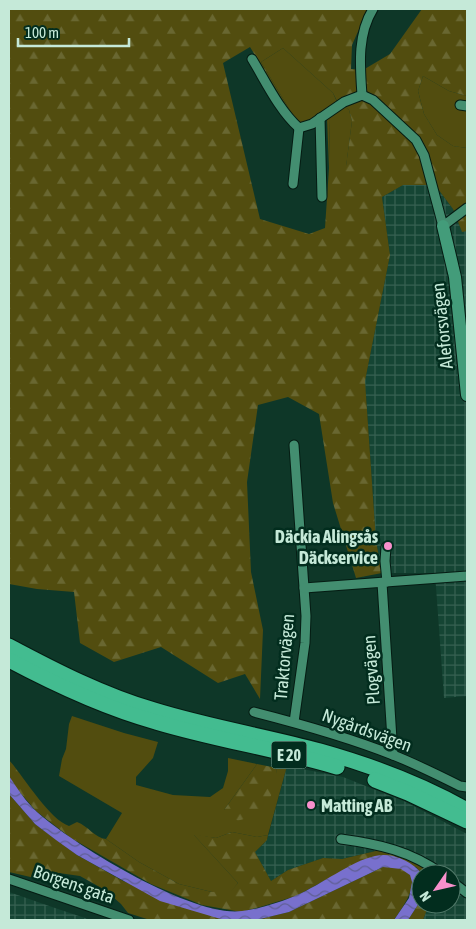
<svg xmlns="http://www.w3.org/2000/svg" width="476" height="929" viewBox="0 0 476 929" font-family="'Asap Condensed',sans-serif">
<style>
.industrial{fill:url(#industrial-grid)}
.green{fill:#524d0f}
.forest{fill:url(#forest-firs);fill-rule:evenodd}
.water{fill:url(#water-waves)}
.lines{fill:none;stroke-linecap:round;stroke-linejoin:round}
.street-casing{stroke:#051c13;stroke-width:11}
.secondary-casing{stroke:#051c13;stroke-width:14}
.highway-casing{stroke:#051c13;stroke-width:17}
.street{stroke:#438e70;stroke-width:9}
.secondary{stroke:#439c7a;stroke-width:12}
.highway{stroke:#43bc90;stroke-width:15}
.poi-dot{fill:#f890cc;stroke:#022d1e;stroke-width:2}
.labels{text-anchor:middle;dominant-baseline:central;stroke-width:5;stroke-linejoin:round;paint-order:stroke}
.shield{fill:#022d1e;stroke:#8ab1a0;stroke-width:1}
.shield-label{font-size:16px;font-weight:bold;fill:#c5e9d8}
.street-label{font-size:18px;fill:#c5e9d8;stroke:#022d1e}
.poi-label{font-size:18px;font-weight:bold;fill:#c5e9d8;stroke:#022d1e;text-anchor:end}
</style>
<defs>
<pattern id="industrial-grid" width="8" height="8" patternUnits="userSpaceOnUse" patternTransform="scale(1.25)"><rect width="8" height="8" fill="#154534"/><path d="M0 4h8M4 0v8" fill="none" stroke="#366051"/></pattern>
<pattern id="forest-firs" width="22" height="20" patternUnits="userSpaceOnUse" patternTransform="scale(1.25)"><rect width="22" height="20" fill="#524d0f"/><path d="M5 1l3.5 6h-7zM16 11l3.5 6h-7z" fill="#696731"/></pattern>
<pattern id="water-waves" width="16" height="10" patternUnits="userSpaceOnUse" patternTransform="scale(1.25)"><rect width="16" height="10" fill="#7870cd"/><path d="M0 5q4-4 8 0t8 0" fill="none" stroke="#605f95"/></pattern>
</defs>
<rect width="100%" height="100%" fill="#0e3728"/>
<g class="industrial">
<polygon points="403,185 435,185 453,209 462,231 467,231 467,696 444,698 435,573 382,573 376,541 365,381 390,255 382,197"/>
<polygon points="287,766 343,777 406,802 467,834 467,920 423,920 429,904 451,904 451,874 432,874 418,863 380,850 342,859 323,858 288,870 271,881 255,852 267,840"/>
<polygon points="9,892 55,908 91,920 9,920"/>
</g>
<g class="green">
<polygon points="283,48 333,93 337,102 305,124 297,122 261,62"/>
<polygon points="423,76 449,91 467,96 467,148 453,146 437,135 424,114 418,91"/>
<polygon points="344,106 349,110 352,121 346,167 330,161 329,118"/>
<polygon points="72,716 124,733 158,742 153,758 136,777 136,785 173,795 210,797 223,788 228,771 228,758 257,764 224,810 275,779 277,768 287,766 268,835 257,837 232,832 216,838 194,835 238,883 231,892 212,892 179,884 139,862 106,839 122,813 59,776 62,759 66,749 69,724"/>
</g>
<g class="forest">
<path d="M 9,9 L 368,9 L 352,45 L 351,69 L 363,70 L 390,54 L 422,9 L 467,9 L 467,96 L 449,91 L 423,76 L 418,91 L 424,114 L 437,135 L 453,146 L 467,148 L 467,231 L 462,232 L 453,209 L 435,185 L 403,185 L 382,197 L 390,255 L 365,381 L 376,541 L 382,573 L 356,578 L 333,503 L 319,414 L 288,397 L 258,405 L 247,482 L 251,572 L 263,630 L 260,699 L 245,674 L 218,683 L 161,647 L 114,662 L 80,643 L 74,592 L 37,589 L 9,584 ZM 250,47 L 296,122 L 309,129 L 327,118 L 329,168 L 325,228 L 309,234 L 260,219 L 223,63 ZM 283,48 L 333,93 L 337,101 L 306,124 L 297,122 L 261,62 ZM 344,106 L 349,110 L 352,121 L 346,166 L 330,160 L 329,118 Z"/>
<path d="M 9,760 C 24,777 49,819 69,826 L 77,822 C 88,826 95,838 106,839 L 139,862 L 179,884 L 212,892 L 231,891 L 238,883 L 193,834 L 216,838 L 232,832 L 257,837 L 268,835 L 267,840 L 255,852 L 271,881 L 288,870 L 323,858 L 342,859 L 380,850 L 400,855 L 418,863 L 432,874 L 422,874 L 416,867 L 361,861 L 296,896 L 260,907 L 241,912 L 202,905 L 151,884 L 71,838 L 36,811 L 17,789 L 9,776 Z"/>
<path d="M 257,764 L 277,768 C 276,775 276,785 273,792 C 268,803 249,822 236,820 C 230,819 227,815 224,810 Z"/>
<polygon points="9,794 35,824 77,855 123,881 227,920 150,920 128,913 121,904 105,890 80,876 59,873 39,879 9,872"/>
<path d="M 383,867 C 388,867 394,867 399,868 C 427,875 403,907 394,920 L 256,920 L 289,912 Z"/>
<polygon points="421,900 421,904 429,904 423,920 408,920"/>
</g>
<path class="water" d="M 9,776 C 17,788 26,802 37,812 C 74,845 193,918 242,911 C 258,909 282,902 297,895 C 321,885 351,861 375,856 C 392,852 412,861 422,874 L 421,900 L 408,920 L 394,920 L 409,898 L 412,882 L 410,875 L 401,869 L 383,867 L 289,912 L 256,920 L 224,920 L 160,901 L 77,855 L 56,840 L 35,824 L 9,794 Z"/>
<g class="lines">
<g class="street-casing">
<g id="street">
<path d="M 252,59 C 266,82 279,110 299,128"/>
<path d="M 362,95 C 360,66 357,35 373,9"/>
<polyline points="460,105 467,106"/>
<polyline points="320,118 322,197"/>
<polyline points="293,184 299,128 312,124 344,102 362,95 373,100 416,140 424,155 443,226 467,208"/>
<polyline points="294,445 306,616 305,643 294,722"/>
<polyline points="386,547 385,561 387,582"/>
<polyline points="382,583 393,755"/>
<polyline points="304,588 467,576"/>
<path d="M 254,712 C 301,724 348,737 393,755 C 416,764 438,775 460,786 L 467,787"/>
<path d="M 341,839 C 378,844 411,851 442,874"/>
<polyline points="9,879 129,920"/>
<polyline points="451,881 467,893"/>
</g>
</g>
<g class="secondary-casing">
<polyline id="secondary" points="443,226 455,277 467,395"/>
</g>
<g class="highway-casing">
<g id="highway">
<path d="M 9,646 C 56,671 103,695 154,710 C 209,727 265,736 320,751 C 370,765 421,784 467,810"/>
<path d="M 9,660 C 56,685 105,708 156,722 C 216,740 277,749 337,767"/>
<polyline points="375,780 408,793 467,821"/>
</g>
</g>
<use href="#street" class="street"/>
<use href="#secondary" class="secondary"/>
<use href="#highway" class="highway"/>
</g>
<g class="poi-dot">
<circle cx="388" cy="546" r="5"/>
<circle cx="311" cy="805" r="5"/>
</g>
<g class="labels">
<rect class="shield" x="271.5" y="741.5" width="35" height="27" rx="4"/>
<g class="shield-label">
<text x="289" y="755">E 20</text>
</g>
<g class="street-label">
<text transform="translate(442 326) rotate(-96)">Aleforsvägen</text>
<text transform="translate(284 657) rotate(-85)">Traktorvägen</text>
<text transform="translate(371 670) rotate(-94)">Plogvägen</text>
<text transform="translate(367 730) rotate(20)">Nygårdsvägen</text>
<text transform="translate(74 884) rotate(19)">Borgens gata</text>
</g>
<g class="poi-label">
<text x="378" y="536">Däckia Alingsås<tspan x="378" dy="21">Däckservice</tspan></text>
<text x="321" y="805" text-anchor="start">Matting AB</text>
</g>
</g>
<rect width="476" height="929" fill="none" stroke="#c5e9d8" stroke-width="20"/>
<g transform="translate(436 889) rotate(236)"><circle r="24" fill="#022d1e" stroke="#507868"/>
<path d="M0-4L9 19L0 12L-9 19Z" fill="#f890cc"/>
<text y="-8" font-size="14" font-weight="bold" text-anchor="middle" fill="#c5e9d8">N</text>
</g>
<path d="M18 38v8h111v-8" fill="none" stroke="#c5e9d8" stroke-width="2.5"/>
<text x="25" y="38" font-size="15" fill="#c5e9d8" stroke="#022d1e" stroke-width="4" paint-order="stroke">100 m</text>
</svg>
